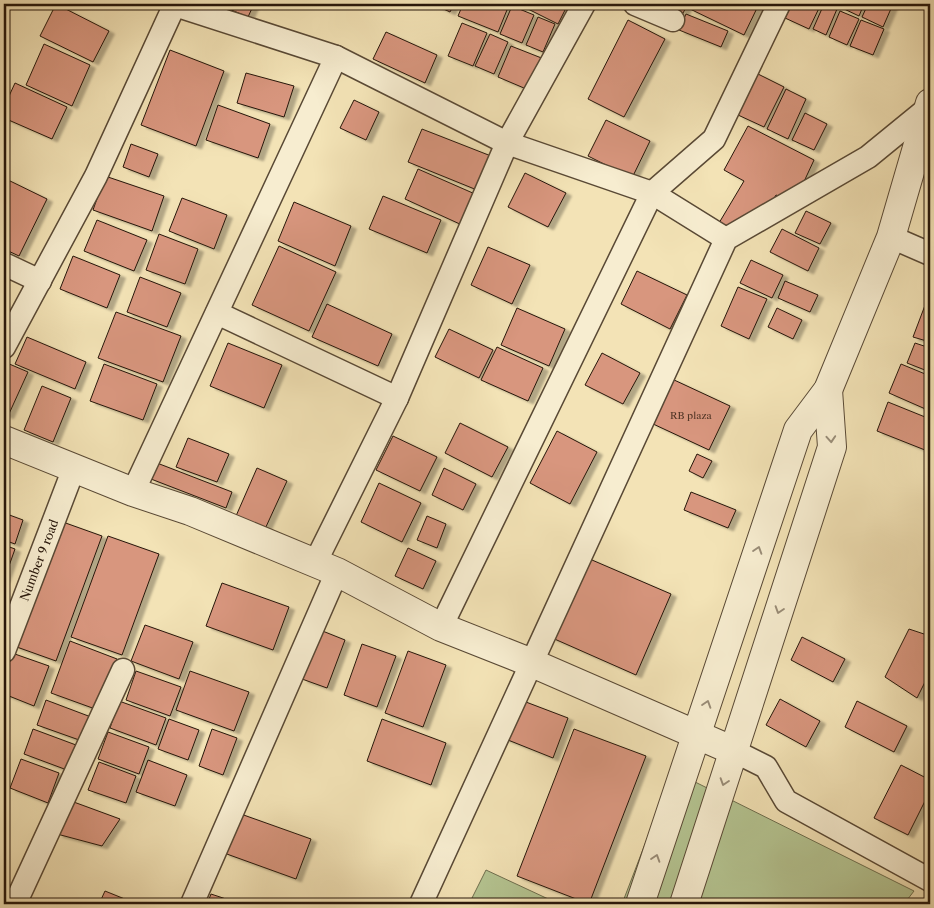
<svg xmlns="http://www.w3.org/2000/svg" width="934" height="908" viewBox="0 0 934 908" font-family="'Libre Caslon Text',serif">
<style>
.green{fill:#b5c592;stroke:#6e6e4e}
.building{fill:#d8967e;stroke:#26160a;filter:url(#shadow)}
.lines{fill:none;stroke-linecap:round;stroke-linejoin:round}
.minor-casing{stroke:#594935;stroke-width:25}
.tertiary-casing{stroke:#594935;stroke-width:30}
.minor{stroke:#f7edd0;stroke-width:22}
.tertiary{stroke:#f7edd0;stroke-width:28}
.oneway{stroke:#998c77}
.labels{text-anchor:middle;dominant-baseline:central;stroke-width:4;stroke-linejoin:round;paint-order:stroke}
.number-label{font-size:10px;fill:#523627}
.street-label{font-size:12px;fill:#26160a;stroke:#f7edd0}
</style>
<defs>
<filter id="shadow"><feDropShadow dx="5.5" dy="3" stdDeviation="1" flood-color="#0004"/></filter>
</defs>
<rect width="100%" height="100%" fill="#f3e3b6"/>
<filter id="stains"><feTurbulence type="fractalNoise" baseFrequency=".004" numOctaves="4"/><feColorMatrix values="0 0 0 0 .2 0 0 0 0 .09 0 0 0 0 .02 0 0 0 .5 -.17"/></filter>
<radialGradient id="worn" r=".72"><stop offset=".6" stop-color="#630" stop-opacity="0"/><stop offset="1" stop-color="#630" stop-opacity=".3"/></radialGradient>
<g class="green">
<polygon points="673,771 914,891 904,904 622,904"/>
<polygon points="486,870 559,904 469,904"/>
</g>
<g class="building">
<polygon points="56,4 109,31 93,62 40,36"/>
<polygon points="217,4 254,4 248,17"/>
<polygon points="433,4 454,4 450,12"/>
<polygon points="463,4 505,4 509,5 498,32 458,16"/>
<polygon points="518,4 568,4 558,24"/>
<polygon points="665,4 688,4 683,13"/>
<polygon points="693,4 754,4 758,6 744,35 690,9"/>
<polygon points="792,4 821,4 809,29 785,18"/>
<polygon points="824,4 837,9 826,35 813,29"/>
<polygon points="842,4 864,4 859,16 840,7"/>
<polygon points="868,4 893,4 883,27 862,17"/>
<polygon points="512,6 534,15 522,43 500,34"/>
<polygon points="840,11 859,19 847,45 829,37"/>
<polygon points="686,14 728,31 721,47 679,30"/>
<polygon points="538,17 555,24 543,52 526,45"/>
<polygon points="628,20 665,39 624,117 588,99"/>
<polygon points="861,20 884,29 873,55 850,46"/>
<polygon points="462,23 487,33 473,66 448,56"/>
<polygon points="386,32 437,55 425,83 373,59"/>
<polygon points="490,34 508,42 494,74 475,66"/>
<polygon points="44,44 90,65 72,106 26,85"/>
<polygon points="511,46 544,59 531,91 498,77"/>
<polygon points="170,50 224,71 196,146 141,125"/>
<polygon points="246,73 294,86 284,117 237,103"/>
<polygon points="758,74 784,87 764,127 738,115"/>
<polygon points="15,83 67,107 52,139 4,118 4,107"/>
<polygon points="786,89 806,99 788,139 767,129"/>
<polygon points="354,100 379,112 366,140 340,128"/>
<polygon points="218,105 270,124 258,158 206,140"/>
<polygon points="805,113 827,124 814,150 792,140"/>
<polygon points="606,120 650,141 632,178 588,156"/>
<polygon points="748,126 814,160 801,188 789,200 776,195 768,209 734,231 719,223 744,181 724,170"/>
<polygon points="422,129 491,156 477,190 408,162"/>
<polygon points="131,144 158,154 149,177 123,167"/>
<polygon points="418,169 475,194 462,225 405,199"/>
<polygon points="525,173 566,193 548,227 508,207"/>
<polygon points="105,176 164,196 152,231 93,210"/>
<polygon points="6,179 47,199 19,256 4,249 4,184"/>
<polygon points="383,196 441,220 427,253 369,229"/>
<polygon points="182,198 227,215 214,249 169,231"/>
<polygon points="294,202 351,226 335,266 278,241"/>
<polygon points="806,211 831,223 820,244 795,233"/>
<polygon points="97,220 147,240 134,271 84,251"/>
<polygon points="782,229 819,248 808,271 770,252"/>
<polygon points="159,234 198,249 185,284 146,270"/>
<polygon points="279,246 336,272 309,331 252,305"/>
<polygon points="488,247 530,265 512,304 471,285"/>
<polygon points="73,256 120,275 107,308 60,289"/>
<polygon points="751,260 783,275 772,298 740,283"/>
<polygon points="637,271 687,295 670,329 621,304"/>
<polygon points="140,277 181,293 167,327 127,312"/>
<polygon points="785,281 818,295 810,312 778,298"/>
<polygon points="738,287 767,299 749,339 721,326"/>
<polygon points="927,300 930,301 930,342 913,337"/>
<polygon points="327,304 392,334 378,366 312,337"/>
<polygon points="517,308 565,329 549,366 501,345"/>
<polygon points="777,308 802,320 793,339 768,327"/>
<polygon points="116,312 181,336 163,382 98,358"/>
<polygon points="449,329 493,350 479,378 435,357"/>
<polygon points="27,337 86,362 75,389 15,364"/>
<polygon points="228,343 282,365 264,408 210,386"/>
<polygon points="915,343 930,348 930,372 907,363"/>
<polygon points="497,347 543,368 528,401 481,380"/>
<polygon points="602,353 640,373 623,404 585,385"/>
<polygon points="7,363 28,372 8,416 4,414 4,370"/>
<polygon points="104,364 157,384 143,420 90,401"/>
<polygon points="901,364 930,376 930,411 889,393"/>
<polygon points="672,379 730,406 709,450 651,423"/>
<polygon points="42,386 71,398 53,442 24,430"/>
<polygon points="888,402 930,419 930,452 877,431"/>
<polygon points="460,423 508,447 492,477 445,453"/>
<polygon points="557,431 597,452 570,504 530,483"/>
<polygon points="393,436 437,457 420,491 376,470"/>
<polygon points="188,438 229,454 217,482 176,467"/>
<polygon points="697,454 712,461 703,478 689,471"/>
<polygon points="157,463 232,492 226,508 151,479"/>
<polygon points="257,468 287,481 265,529 236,516"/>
<polygon points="444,468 476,484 463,510 432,495"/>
<polygon points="379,483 421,503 402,542 361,522"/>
<polygon points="691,492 736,510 728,528 684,510"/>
<polygon points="4,513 23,520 15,544 4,540"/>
<polygon points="427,516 446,524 437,548 417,540"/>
<polygon points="60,521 102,536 56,661 14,646"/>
<polygon points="108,536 159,554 122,655 71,637"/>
<polygon points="4,545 15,549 4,580"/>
<polygon points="408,548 436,561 423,589 395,576"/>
<polygon points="585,557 671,594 636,675 550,637"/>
<polygon points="222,583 289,607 273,650 206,626"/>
<polygon points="145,625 193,642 179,679 131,661"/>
<polygon points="909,629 930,636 930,672 917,698 885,677"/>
<polygon points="320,630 345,640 327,688 302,679"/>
<polygon points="802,637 845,659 833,682 791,660"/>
<polygon points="70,641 117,659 98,710 51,693"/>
<polygon points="362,644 396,656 377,707 344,695"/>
<polygon points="408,651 446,665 423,727 385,713"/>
<polygon points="12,653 49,666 34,706 4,694 4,677"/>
<polygon points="136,671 181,687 170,716 126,700"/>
<polygon points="190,671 249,692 234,731 176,710"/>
<polygon points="518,699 568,718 553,758 503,738"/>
<polygon points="780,699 820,721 806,747 766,725"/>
<polygon points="46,700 91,717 82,741 37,725"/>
<polygon points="119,701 166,718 156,745 110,728"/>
<polygon points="857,701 907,726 894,752 845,727"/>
<polygon points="169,719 199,730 188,760 158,749"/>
<polygon points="382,719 446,743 431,785 367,761"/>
<polygon points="33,729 76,745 67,770 24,754"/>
<polygon points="212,729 237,738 223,775 199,766"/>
<polygon points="574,729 646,756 589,904 517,876"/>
<polygon points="108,732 149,747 139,774 98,759"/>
<polygon points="21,759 59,773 48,803 10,788"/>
<polygon points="148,760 187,775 175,806 136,792"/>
<polygon points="99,762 136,776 126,803 88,790"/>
<polygon points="901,765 930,780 930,791 908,835 874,818"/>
<polygon points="71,801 120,819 102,846 57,834"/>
<polygon points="238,813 311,839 296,879 224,853"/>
<polygon points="105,891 137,904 99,904"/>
<polygon points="211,894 241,904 207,904"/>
</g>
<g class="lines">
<g class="minor-casing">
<g id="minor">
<polyline points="172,4 336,57 507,143 652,193 726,239"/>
<polyline points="635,4 673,20"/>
<polyline points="891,237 930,254"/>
<polyline points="4,264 40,281"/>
<polyline points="217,313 397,398"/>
<polyline points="4,347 96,176 175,4"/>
<polyline points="133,492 336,57"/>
<polyline points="315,563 397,398 507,143 584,4"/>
<polyline points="441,627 652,193 714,139 779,4"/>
<polyline points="4,651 74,468"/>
<polyline points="734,751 766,767 786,801 930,880"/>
<polyline points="15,904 123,670"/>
<polyline points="192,904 337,572"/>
<polyline points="421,904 726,239 868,157 928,108"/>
</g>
</g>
<g class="tertiary-casing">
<g id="tertiary">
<polyline points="4,440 133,492 190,511 337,572 441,627 532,663 734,751"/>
<polyline points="640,904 798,430 828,390 891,237 930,103"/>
<polyline points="684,904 832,447 828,390"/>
</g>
</g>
<use href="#minor" class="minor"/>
<use href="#tertiary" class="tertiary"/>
</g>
<defs><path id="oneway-chevron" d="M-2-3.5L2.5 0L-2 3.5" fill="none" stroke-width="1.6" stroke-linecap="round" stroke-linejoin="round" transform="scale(1.25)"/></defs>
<g class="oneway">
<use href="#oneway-chevron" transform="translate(831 439) rotate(86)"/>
<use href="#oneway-chevron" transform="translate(758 550) rotate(-72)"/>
<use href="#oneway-chevron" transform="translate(779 610) rotate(108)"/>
<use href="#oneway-chevron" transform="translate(707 704) rotate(-72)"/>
<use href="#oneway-chevron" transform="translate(724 782) rotate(108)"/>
<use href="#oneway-chevron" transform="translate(656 858) rotate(-72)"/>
</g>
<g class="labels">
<g class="number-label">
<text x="691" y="415">RB plaza</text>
</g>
<g class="street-label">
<text transform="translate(39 560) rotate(-69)">Number 9 road</text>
</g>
</g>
<rect width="934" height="908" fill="none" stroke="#f3e3b6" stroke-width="20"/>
<rect x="5" y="5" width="924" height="898" fill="none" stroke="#26160a" stroke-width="2.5"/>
<rect x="10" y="10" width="914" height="888" fill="none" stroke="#26160a"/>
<rect width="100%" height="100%" filter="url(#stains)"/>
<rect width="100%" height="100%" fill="url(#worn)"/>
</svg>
